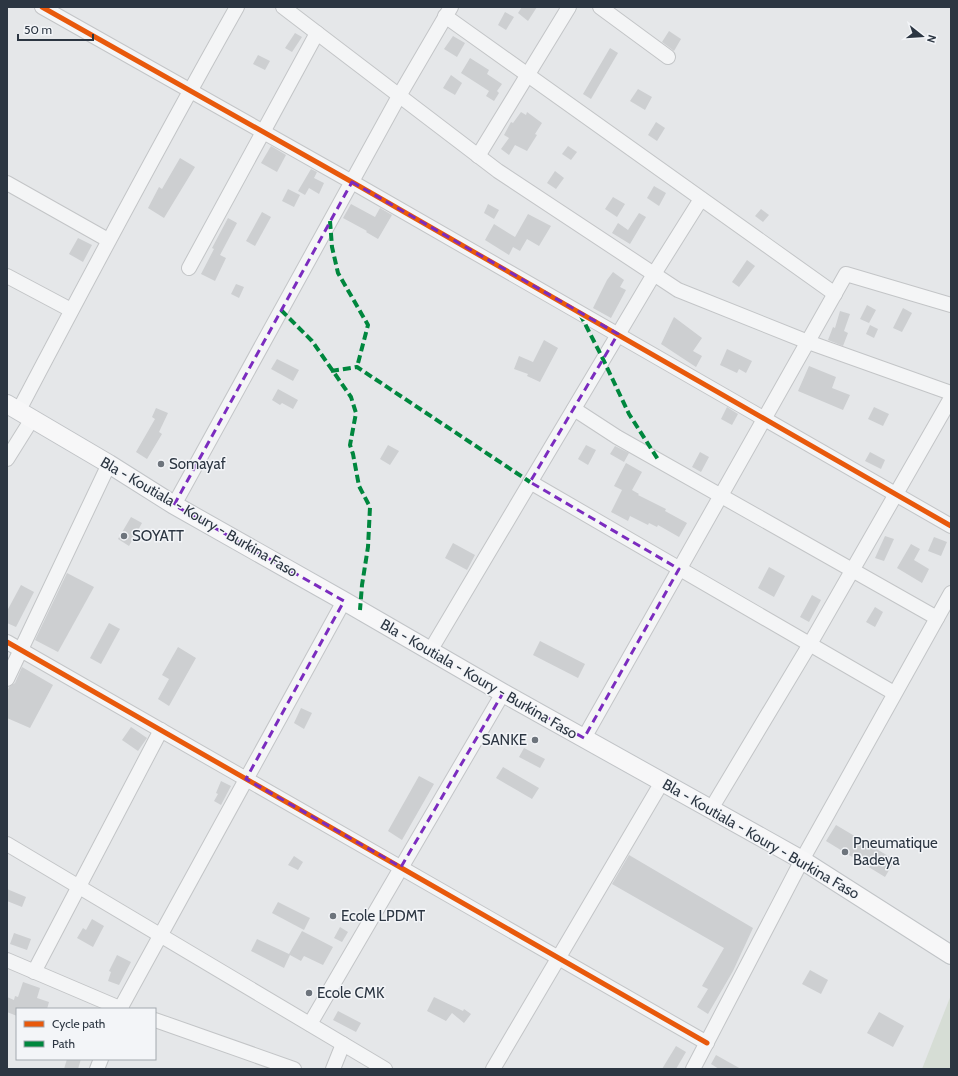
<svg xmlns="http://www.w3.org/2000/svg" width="958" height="1076" viewBox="0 0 958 1076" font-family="Cabin,sans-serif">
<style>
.green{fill:#d6ddd5}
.building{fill:#cdcfd1}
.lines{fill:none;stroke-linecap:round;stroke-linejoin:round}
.minor-casing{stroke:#c3c5c7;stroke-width:16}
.major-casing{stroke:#c1c4c7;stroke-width:20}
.minor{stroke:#f4f5f6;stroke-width:14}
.major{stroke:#f7f7f8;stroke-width:18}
.quiet{stroke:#00873e;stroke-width:4;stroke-dasharray:8 4;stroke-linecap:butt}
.cycleway-casing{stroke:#f3f5f8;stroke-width:8}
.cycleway{stroke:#e8590c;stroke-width:5}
.marked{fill:none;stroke:#7b2cbf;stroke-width:3;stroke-dasharray:8 5;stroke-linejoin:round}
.poi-dot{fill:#6d747c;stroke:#f3f5f8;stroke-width:1.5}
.labels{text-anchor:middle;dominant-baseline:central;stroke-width:3;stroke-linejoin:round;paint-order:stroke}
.poi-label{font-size:15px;fill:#2c3642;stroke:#f3f5f8;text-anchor:start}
.street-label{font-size:15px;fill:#2c3642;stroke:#f3f5f8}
</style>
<rect width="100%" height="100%" fill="#e5e7e9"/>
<polygon class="green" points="951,995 951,1069 922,1069"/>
<g class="building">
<polygon points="522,7 537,7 528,21 518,13"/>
<polygon points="505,12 514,17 506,30 498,25"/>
<polygon points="669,31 681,39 674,51 662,42"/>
<polygon points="295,33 302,37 292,52 285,48"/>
<polygon points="453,36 465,43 457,57 444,49"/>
<polygon points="610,48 618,53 591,99 583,94"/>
<polygon points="258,55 270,61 265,70 253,64"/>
<polygon points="470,58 489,70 487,74 502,84 497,91 499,93 494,101 486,96 489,91 461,73"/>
<polygon points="451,75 462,83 455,95 443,88"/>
<polygon points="638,89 652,97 645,110 630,101"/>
<polygon points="521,112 526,115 527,112 542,123 535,134 537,135 527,151 515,145 509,155 501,149 509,138 504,135 511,122 513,123"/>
<polygon points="656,122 665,128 657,141 648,135"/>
<polygon points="271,146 286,155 277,172 261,163"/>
<polygon points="568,146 577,152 571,160 562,154"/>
<polygon points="180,158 195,167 164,218 148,208 159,187 162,189"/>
<polygon points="311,169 317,172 314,178 324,183 319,194 309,188 305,195 298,191"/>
<polygon points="555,171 564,178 556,189 547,183"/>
<polygon points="654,186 666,193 659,206 647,198"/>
<polygon points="288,189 300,195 294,207 282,201"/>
<polygon points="613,197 625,204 617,217 605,209"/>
<polygon points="351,204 375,217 380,208 392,215 378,239 366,232 367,231 343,218"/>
<polygon points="488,204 499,210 494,219 484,213"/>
<polygon points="761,209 769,215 763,222 755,216"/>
<polygon points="262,212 271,217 255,246 246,241"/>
<polygon points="639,213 646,217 630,244 612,233 618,223 628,230"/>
<polygon points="528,214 551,226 539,246 527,239 520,251 513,247 509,255 485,240 494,224 515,237"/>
<polygon points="228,218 237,223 220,255 226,258 215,281 201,274 214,249 212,248"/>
<polygon points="78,238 92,245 83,262 69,254"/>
<polygon points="747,260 755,266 739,287 732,282"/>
<polygon points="613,272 624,280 620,287 626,290 611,318 593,308 607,280"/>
<polygon points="236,284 244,287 239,298 231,294"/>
<polygon points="867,305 876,310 869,323 860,319"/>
<polygon points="903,308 912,313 902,332 893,328"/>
<polygon points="840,311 850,314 844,331 848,333 843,346 828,340 833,327 835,328"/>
<polygon points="674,317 702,338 693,351 702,356 696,367 661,344"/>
<polygon points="870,325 878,329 874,338 866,334"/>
<polygon points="544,340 558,348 540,382 527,376 528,374 514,369 519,356 533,362"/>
<polygon points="727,349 752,361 746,373 739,369 737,373 720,365"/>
<polygon points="277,359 299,370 293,381 271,369"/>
<polygon points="809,366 836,377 832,388 850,395 843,410 798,391"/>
<polygon points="278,389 298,400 293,409 282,403 280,405 272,400"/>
<polygon points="727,407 738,414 732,425 721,419"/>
<polygon points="874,407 889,414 883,426 868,419"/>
<polygon points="156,408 168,413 159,432 162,434 147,459 136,452 155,419 152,417"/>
<polygon points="388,445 399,451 390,465 380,459"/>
<polygon points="586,445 596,450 588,465 578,459"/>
<polygon points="615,446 629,453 624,462 610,454"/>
<polygon points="700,452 709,457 701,472 692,467"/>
<polygon points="870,452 885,460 881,469 865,461"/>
<polygon points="626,463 642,472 632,490 639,494 638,495 666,509 665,511 687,523 679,537 658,525 657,527 649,523 648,525 630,516 628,521 611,512 622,490 614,486"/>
<polygon points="131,517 142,523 129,546 118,539"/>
<polygon points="885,536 894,539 884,561 875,558"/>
<polygon points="934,537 947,542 941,556 928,551"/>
<polygon points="453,543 475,555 467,570 445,558"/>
<polygon points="911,544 920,549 914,560 929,569 922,583 897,568"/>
<polygon points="769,567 785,576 774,597 758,588"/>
<polygon points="67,573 94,587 58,652 35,640"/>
<polygon points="21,585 34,592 16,627 7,623 7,611"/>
<polygon points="812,595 821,600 809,622 800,617"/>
<polygon points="875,607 883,612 875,627 866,622"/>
<polygon points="109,623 120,629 101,664 90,658"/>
<polygon points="540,641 585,664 578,678 533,655"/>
<polygon points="178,647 196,658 169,706 158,699 169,679 162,675"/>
<polygon points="22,667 53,685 30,728 7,718 7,693 9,687 15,683"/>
<polygon points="301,708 312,713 304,729 294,723"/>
<polygon points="131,727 147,738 138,751 122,740"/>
<polygon points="524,748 545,759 540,768 519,757"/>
<polygon points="503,767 539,788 532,799 496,778"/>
<polygon points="419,776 434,784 402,840 388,831"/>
<polygon points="221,781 231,786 221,805 214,801 218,794 216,793"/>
<polygon points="836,825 895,860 885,877 826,841"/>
<polygon points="629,855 753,928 733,971 708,1014 697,1007 708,989 702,986 724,948 612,884"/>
<polygon points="294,856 303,862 298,870 288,865"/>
<polygon points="7,889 26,897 22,907 7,901"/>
<polygon points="278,902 310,918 304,930 272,913"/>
<polygon points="92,919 104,926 93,947 77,938 83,928 86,930"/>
<polygon points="340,927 348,932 342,942 334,938"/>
<polygon points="302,931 333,947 323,965 304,956 301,961 290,955 284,968 251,951 257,939 289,954"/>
<polygon points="14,933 31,939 27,950 10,944"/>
<polygon points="117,955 131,962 119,985 108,981 111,972 109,971"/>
<polygon points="810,970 828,980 821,994 802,984"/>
<polygon points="23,982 40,988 37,998 49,1002 47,1009 17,1009 17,1016 7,1012 7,997 14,1000 15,996 18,997"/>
<polygon points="434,997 463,1011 464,1009 471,1014 464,1023 452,1013 446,1021 427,1011"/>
<polygon points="338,1011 361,1023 356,1032 333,1020"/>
<polygon points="879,1012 904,1026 893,1047 867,1033"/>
<polygon points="676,1046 686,1052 676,1069 662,1069"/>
<polygon points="716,1055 741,1069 719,1069 711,1064"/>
<polygon points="67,1059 81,1059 78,1069 64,1069"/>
</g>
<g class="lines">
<g class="minor-casing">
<g id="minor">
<polyline points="42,7 352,182 951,526"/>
<polyline points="283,7 498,171 678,290 808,342 951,393"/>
<polyline points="600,7 668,57"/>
<polyline points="445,16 835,294"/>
<polyline points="478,156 569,7"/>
<polyline points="7,183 108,240"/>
<polyline points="189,268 317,33"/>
<polyline points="7,276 71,310"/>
<polyline points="574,409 617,437 937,618"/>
<path d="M 19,410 C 90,275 162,140 237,7"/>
<polyline points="7,459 32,419"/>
<polyline points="530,482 894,693"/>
<polyline points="174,505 399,96 451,7"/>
<polyline points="7,642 707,1043"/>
<polyline points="430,651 654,274 701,199"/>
<polyline points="7,679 109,464"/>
<polyline points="584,738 846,274 951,305"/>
<polyline points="711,809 810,644 951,398"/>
<polyline points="7,844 385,1069"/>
<polyline points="7,960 122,1009"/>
<polyline points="34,972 161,730"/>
<polyline points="120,1009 344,601"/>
<polyline points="155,1020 294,1069"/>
<polyline points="310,1024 503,693"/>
<polyline points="97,1069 101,1059"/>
<polyline points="333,1069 343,1044"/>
<polyline points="493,1069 662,782"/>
<polyline points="693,1069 802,860 951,593"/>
</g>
</g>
<g class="major-casing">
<polyline id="major" points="7,404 109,464 174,505 344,601 503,693 802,860 951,955"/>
</g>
<use href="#minor" class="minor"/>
<use href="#major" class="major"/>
<g class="quiet">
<polyline points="330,221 332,247 338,273 368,325 357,367"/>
<polyline points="281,310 312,341 351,397 356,413 350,445 353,454 359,486 370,507 368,547 362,585 360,610"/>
<polyline points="580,314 603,359 629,414 659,461"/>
<polyline points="331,371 357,367 530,482"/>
</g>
<g class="cycleway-casing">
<g id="cycleway">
<polyline points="42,7 352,182 951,526"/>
<polyline points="7,642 707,1043"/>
</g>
</g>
<use href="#cycleway" class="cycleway"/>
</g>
<path class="marked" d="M 352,182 L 618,334 L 530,482 L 679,569 L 584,738 L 503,693 L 401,867 L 246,779 L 344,601 L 174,505 Z"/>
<g class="poi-dot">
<circle cx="161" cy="464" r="4"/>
<circle cx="124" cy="536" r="4"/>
<circle cx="535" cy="740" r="4"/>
<circle cx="845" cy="852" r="4"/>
<circle cx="333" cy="916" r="4"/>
<circle cx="309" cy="993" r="4"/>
</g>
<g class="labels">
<g class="poi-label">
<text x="169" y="464">Somayaf</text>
<text x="132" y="536">SOYATT</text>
<text x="527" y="740" text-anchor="end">SANKE</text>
<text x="853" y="843">Pneumatique<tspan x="853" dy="17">Badeya</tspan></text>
<text x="341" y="916">Ecole LPDMT</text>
<text x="317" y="993">Ecole CMK</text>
</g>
<g class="street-label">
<text transform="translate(199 517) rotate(30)">Bla - Koutiala - Koury - Burkina Faso</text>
<text transform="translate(479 679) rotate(30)">Bla - Koutiala - Koury - Burkina Faso</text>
<text transform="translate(761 839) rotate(30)">Bla - Koutiala - Koury - Burkina Faso</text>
</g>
</g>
<rect width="958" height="1076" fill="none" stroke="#2c3642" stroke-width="16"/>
<rect x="16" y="1008" width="140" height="52" fill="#f3f5f8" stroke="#a3a9af"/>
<rect x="24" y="1021" width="20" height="6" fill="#e8590c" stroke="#a3a9af"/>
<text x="52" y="1028" font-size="12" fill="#2c3642">Cycle path</text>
<rect x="24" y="1041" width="20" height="6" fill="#00873e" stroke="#a3a9af"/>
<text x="52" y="1048" font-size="12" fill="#2c3642">Path</text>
<g transform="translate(922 36) rotate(107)" stroke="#f3f5f8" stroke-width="3" paint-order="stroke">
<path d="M0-3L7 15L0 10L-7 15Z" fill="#2c3642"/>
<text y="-6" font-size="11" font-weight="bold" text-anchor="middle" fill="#2c3642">N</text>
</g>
<path d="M18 34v6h75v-6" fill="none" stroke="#2c3642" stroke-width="2"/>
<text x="24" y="34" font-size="12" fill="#2c3642" stroke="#f3f5f8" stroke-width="3" paint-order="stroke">50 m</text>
</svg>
